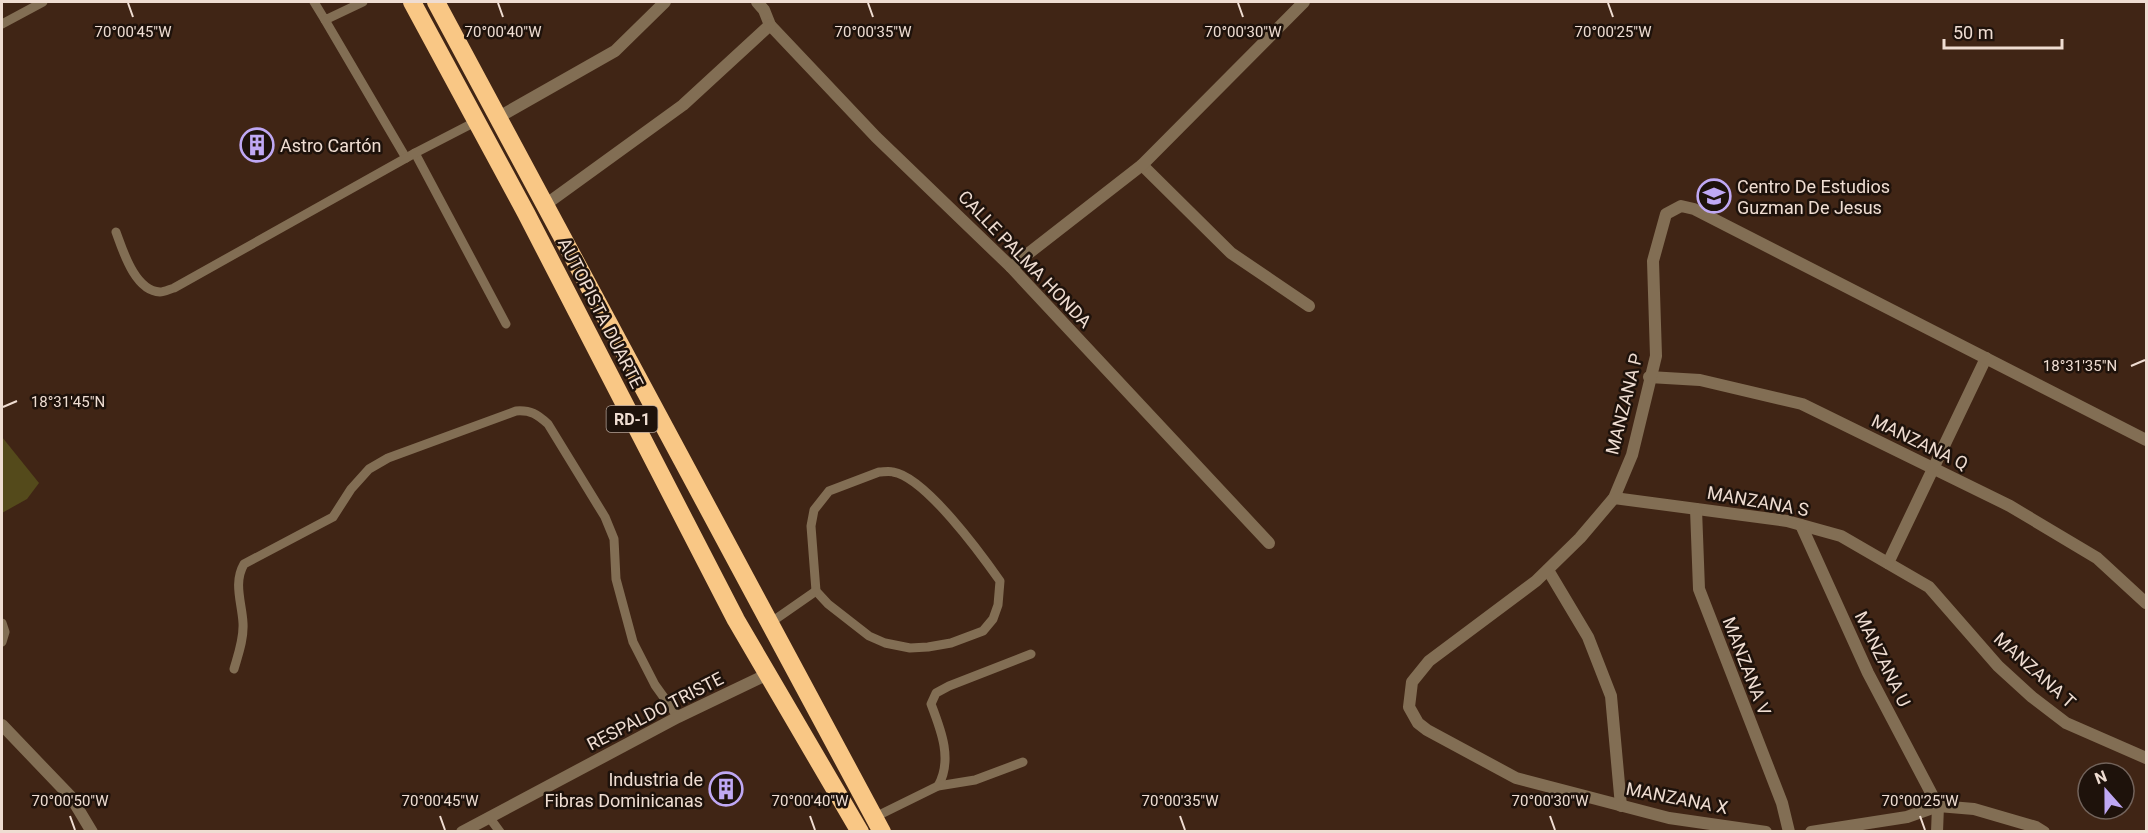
<svg xmlns="http://www.w3.org/2000/svg" width="2148" height="833" viewBox="0 0 2148 833" font-family="Roboto,sans-serif">
<style>
.green{fill:#544a1b}
.lines{fill:none;stroke-linecap:round;stroke-linejoin:round}
.service{stroke:#826e54;stroke-width:9}
.minor{stroke:#826e54;stroke-width:12}
.tertiary{stroke:#826e54;stroke-width:12}
.motorway{stroke:#f9c785;stroke-width:18}
.ticks{fill:none;stroke:#efddd2;stroke-width:2}
.labels{text-anchor:middle;dominant-baseline:central;stroke-width:5;stroke-linejoin:round;paint-order:stroke}
.shield{fill:#1e120b;stroke:#b0a096;stroke-width:1.5}
.shield-label{font-size:16px;font-weight:bold;fill:#efddd2}
.poi-label{font-size:18px;fill:#efddd2;stroke:#1e120b;text-anchor:start}
.street-label{font-size:18px;fill:#efddd2;stroke:#1e120b}
.ticks-label{font-size:15px;text-anchor:middle;fill:#efddd2;stroke:#1e120b;stroke-width:5;stroke-linejoin:round;paint-order:stroke}
</style>
<rect width="100%" height="100%" fill="#402515"/>
<polygon class="green" points="2,437 39,483 27,499 2,513"/>
<g class="lines">
<g class="service">
<polyline points="314,2 325,20 363,2"/>
<polyline points="325,20 406,158"/>
<polyline points="2,24 43,2"/>
<polyline points="415,153 506,324"/>
<path d="M 116,232 C 123,251 135,291 160,292 C 164,292 170,289 174,288 L 415,153 L 477,121"/>
<path d="M 879,472 C 883,472 889,471 893,472 C 925,477 981,554 1000,581 L 998,605 L 993,619 L 983,631 L 951,643 L 928,647 L 910,648 L 885,643 L 869,636 L 828,604 L 816,591 L 811,526 L 814,510 L 829,491 Z"/>
<polyline points="2,623 5,632 2,642"/>
<polyline points="770,623 816,591"/>
<path d="M 234,669 C 238,655 244,639 243,623 C 242,603 233,583 244,564 L 333,517 L 351,489 L 369,469 L 388,458 L 516,411 C 531,410 537,414 548,424 L 605,517 L 614,539 L 616,579 L 633,642 L 655,685 L 678,717"/>
<path d="M 938,786 C 953,760 941,730 931,704 L 936,693 L 949,686 L 1031,654"/>
<polyline points="489,817 500,832"/>
<polyline points="875,817 938,786 975,780 1023,762"/>
</g>
<g class="minor">
<polyline points="757,2 764,10 770,25 876,137 1011,267 1269,543"/>
<polyline points="497,118 615,51 665,2"/>
<polyline points="1142,165 1231,253 1309,306"/>
<polyline points="545,205 683,105 770,25"/>
<polyline points="1011,267 1142,165 1304,2"/>
<polyline points="1649,377 1700,380 1802,404 2010,506 2097,558 2146,603"/>
<polyline points="1614,498 1787,521 1841,536 1929,587 1998,666 2032,697 2066,723 2146,758"/>
<polyline points="1696,509 1699,589 1782,803 1789,832"/>
<polyline points="1801,525 1868,673 1938,806"/>
<polyline points="1888,563 1986,358"/>
<polyline points="1548,570 1588,637 1611,696 1621,806"/>
<polyline points="462,832 678,717 768,674"/>
<polyline points="1766,832 1669,818 1516,778 1427,730 1418,723 1409,707 1412,682 1429,661 1536,581 1580,538 1614,498 1632,455 1656,356 1653,261 1666,214 1681,206 1694,209 2146,440"/>
<polyline points="1811,832 1907,817 1938,806 1974,809 2036,827 2044,832"/>
<polyline points="1937,832 1938,806"/>
</g>
<polyline class="tertiary" points="2,725 71,797 92,832"/>
<g class="motorway">
<polyline points="412,2 526,213 736,620 860,832"/>
<polyline points="436,2 882,832"/>
</g>
</g>
<path class="ticks" d="M 128,3 L 133,17M 498,3 L 503,17M 868,3 L 873,17M 1238,3 L 1243,17M 1608,3 L 1613,17M 2131,366 L 2145,360M 3,407 L 17,401M 70,816 L 75,830M 440,816 L 445,830M 810,816 L 815,830M 1180,816 L 1185,830M 1550,816 L 1555,830M 1920,816 L 1925,830"/>
<defs>
<g id="building-ring" transform="scale(1.725)"><circle r="9.5" fill="#1e120b" stroke="#bfa8f4" stroke-width="1.5"/><path d="M-4-6H4V6H1V3H-1V6H-4ZM-2.5-4.3h1.7v1.8h-1.7ZM.8-4.3h1.7v1.8H.8ZM-2.5-1h1.7V.8h-1.7ZM.8-1h1.7V.8H.8Z" fill="#bfa8f4"/></g>
<g id="school-ring" transform="scale(1.725)"><circle r="9.5" fill="#1e120b" stroke="#bfa8f4" stroke-width="1.5"/><path d="M0-5L7-2L0 1L-7-2ZM-4 1L0 2.5L4 1V4Q0 6-4 4Z" fill="#bfa8f4"/></g>
</defs>
<g fill-rule="evenodd">
<use href="#building-ring" x="257" y="145"/>
<use href="#school-ring" x="1714" y="196"/>
<use href="#building-ring" x="726" y="789"/>
</g>
<g class="labels">
<rect class="shield" x="606.5" y="406" width="51" height="26" rx="4.5"/>
<g class="shield-label">
<text x="632" y="419">RD-1</text>
</g>
<g class="poi-label">
<text x="280" y="145">Astro Cartón</text>
<text x="1737" y="186">Centro De Estudios<tspan x="1737" dy="21">Guzman De Jesus</tspan></text>
<text x="703" y="779" text-anchor="end">Industria de<tspan x="703" dy="21">Fibras Dominicanas</tspan></text>
</g>
<g class="street-label">
<text transform="translate(1025 259) rotate(46)">CALLE PALMA HONDA</text>
<text transform="translate(601 313) rotate(63)">AUTOPISTA DUARTE</text>
<text transform="translate(1624 404) rotate(-76)">MANZANA P</text>
<text transform="translate(1920 442) rotate(26)">MANZANA Q</text>
<text transform="translate(1758 501) rotate(10)">MANZANA S</text>
<text transform="translate(1883 659) rotate(64)">MANZANA U</text>
<text transform="translate(1747 666) rotate(69)">MANZANA V</text>
<text transform="translate(2035 670) rotate(42)">MANZANA T</text>
<text transform="translate(655 711) rotate(-27)">RESPALDO TRISTE</text>
<text transform="translate(1677 798) rotate(11)">MANZANA X</text>
</g>
</g>
<g class="ticks-label">
<text x="133" y="37">70°00'45"W</text>
<text x="503" y="37">70°00'40"W</text>
<text x="873" y="37">70°00'35"W</text>
<text x="1243" y="37">70°00'30"W</text>
<text x="1613" y="37">70°00'25"W</text>
<text x="2080" y="371">18°31'35"N</text>
<text x="68" y="407">18°31'45"N</text>
<text x="70" y="806">70°00'50"W</text>
<text x="440" y="806">70°00'45"W</text>
<text x="810" y="806">70°00'40"W</text>
<text x="1180" y="806">70°00'35"W</text>
<text x="1550" y="806">70°00'30"W</text>
<text x="1920" y="806">70°00'25"W</text>
</g>
<rect width="2148" height="833" fill="none" stroke="#efddd2" stroke-width="6"/>
<g transform="translate(2106 791) rotate(339)"><circle r="28" fill="#1e120b" stroke="#72635b" stroke-width="1.5"/>
<path d="M0-4.5L10 22L0 15L-10 22Z" fill="#bfa8f4"/>
<text y="-9" font-size="16" font-weight="bold" text-anchor="middle" fill="#efddd2">N</text>
</g>
<path d="M1944 39v9h118v-9" fill="none" stroke="#efddd2" stroke-width="3"/>
<text x="1953" y="39" font-size="18" fill="#efddd2" stroke="#1e120b" stroke-width="4.5" paint-order="stroke">50 m</text>
</svg>
